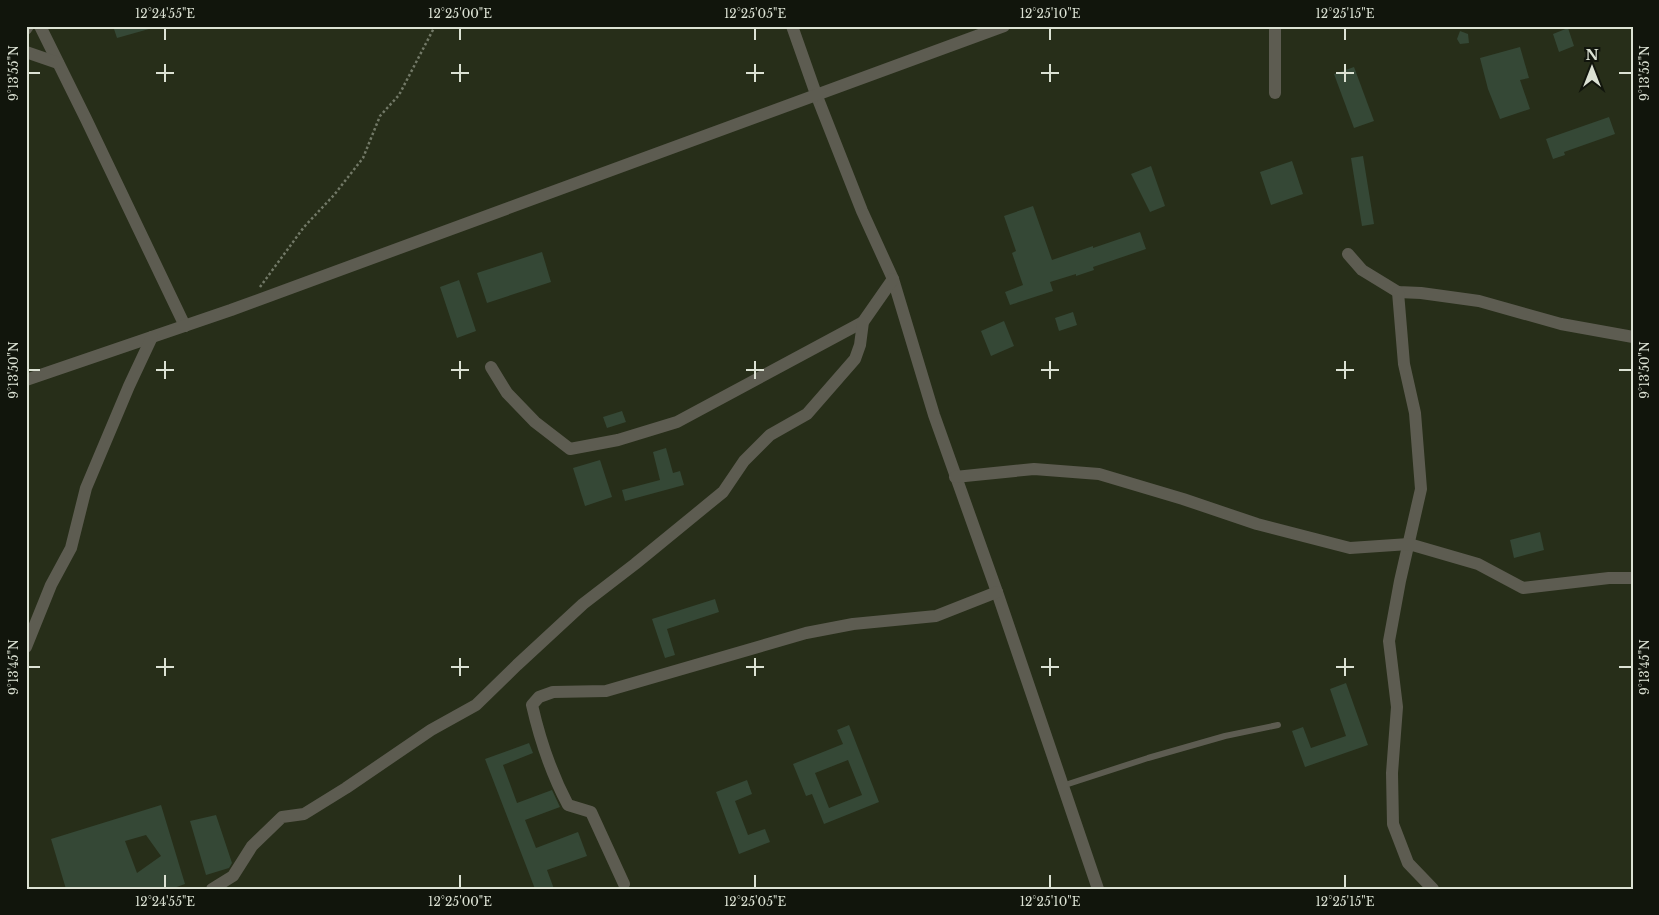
<svg xmlns="http://www.w3.org/2000/svg" width="1659" height="915" viewBox="0 0 1659 915" font-family="'Libre Baskerville',serif">
<style>
.building{fill:#354836;fill-rule:evenodd}
.lines{fill:none;stroke-linecap:round;stroke-linejoin:round}
.path{stroke:#727967;stroke-width:2.5;stroke-dasharray:2.5 2.5;stroke-linecap:butt}
.service{stroke:#5d5c51;stroke-width:6}
.minor{stroke:#5d5c51;stroke-width:12}
.ticks{fill:none;stroke:#dce2d4;stroke-width:2}
.neatline{fill:none;stroke:#dce2d4;stroke-width:2}
.ticks-label{font-size:12px;text-anchor:middle;fill:#dce2d4}
</style>
<rect width="100%" height="100%" fill="#272e19"/>
<g class="building">
<polygon points="113,26 149,26 149,29 117,38"/>
<polygon points="1568,28 1574,46 1559,52 1553,34"/>
<polygon points="1460,31 1468,34 1469,43 1460,44 1457,39"/>
<polygon points="1520,47 1529,78 1520,80 1530,109 1500,119 1488,89 1480,58"/>
<polygon points="1354,67 1374,121 1354,128 1334,74"/>
<polygon points="1609,117 1615,134 1564,152 1565,155 1553,159 1546,139"/>
<polygon points="1363,156 1374,224 1362,226 1351,158"/>
<polygon points="1292,161 1303,194 1271,205 1260,172"/>
<polygon points="1151,166 1165,206 1150,212 1131,174"/>
<polygon points="1033,206 1052,260 1093,246 1093,248 1140,232 1146,249 1093,267 1094,270 1076,276 1076,274 1050,282 1053,291 1010,305 1005,292 1023,285 1012,253 1016,251 1004,216"/>
<polygon points="542,252 551,282 487,303 477,273"/>
<polygon points="459,280 476,331 457,338 440,287"/>
<polygon points="1073,312 1077,325 1059,331 1055,318"/>
<polygon points="1004,321 1014,346 991,356 981,331"/>
<polygon points="622,411 626,422 607,428 603,417"/>
<polygon points="666,448 673,473 680,471 684,485 625,501 622,490 660,480 653,452"/>
<polygon points="600,460 612,497 585,506 573,468"/>
<polygon points="1540,532 1544,550 1514,558 1510,540"/>
<polygon points="715,599 719,612 667,629 675,655 665,658 652,619"/>
<polygon points="1346,683 1368,745 1305,767 1292,731 1303,727 1311,748 1346,736 1330,689"/>
<path d="M 849,725 L 879,802 L 824,824 L 812,794 L 806,796 L 793,764 L 843,744 L 837,730 ZM 848,760 L 862,795 L 829,808 L 815,773 Z"/>
<polygon points="529,743 533,753 503,765 517,803 552,790 560,807 525,820 536,848 578,832 587,856 547,870 554,889 535,889 485,759"/>
<polygon points="747,780 752,794 735,801 748,835 765,829 770,842 739,854 716,792"/>
<path d="M 161,805 L 185,884 L 171,889 L 66,889 L 51,839 ZM 146,835 L 161,856 L 137,873 L 125,841 Z"/>
<polygon points="216,815 232,863 229,868 206,875 190,821"/>
</g>
<g class="lines">
<polyline class="path" points="260,287 304,227 334,195 363,158 380,116 399,95 435,26"/>
<polyline class="service" points="1062,786 1148,758 1225,736 1278,725"/>
<g class="minor">
<polyline points="40,26 86,119 185,326"/>
<polyline points="792,26 816,94 862,211 893,279 934,415 997,592 1098,889"/>
<polyline points="1275,26 1275,93"/>
<polyline points="26,29 28,26"/>
<polyline points="26,52 58,63"/>
<polyline points="1348,254 1362,270 1398,292 1421,293 1479,301 1561,324 1633,337"/>
<polyline points="1398,292 1404,364 1415,413 1421,489 1400,581 1389,641 1397,707 1392,773 1393,824 1408,863 1433,889"/>
<polyline points="491,367 507,393 535,422 570,449 618,440 677,422 863,322"/>
<polyline points="26,380 231,310 1004,26"/>
<polyline points="955,477 1034,469 1099,474 1183,499 1257,524 1350,548 1409,544 1478,564 1523,588 1609,578 1633,578"/>
<polyline points="26,647 51,585 71,548 86,488 129,386 152,337"/>
<path d="M 624,884 L 591,812 L 568,805 C 551,773 540,740 532,705 L 539,697 L 553,692 L 606,691 L 806,633 L 853,624 L 936,616 L 997,592"/>
<polyline points="212,889 233,876 252,846 282,817 304,814 346,788 431,730 476,705 517,665 583,604 635,564 723,492 744,461 770,435 807,414 855,359 860,345 863,322 893,279"/>
</g>
</g>
<path class="ticks" d="M 165,28 L 165,40M 460,28 L 460,40M 755,28 L 755,40M 1050,28 L 1050,40M 1345,28 L 1345,40M 165,64 L 165,82M 460,64 L 460,82M 755,64 L 755,82M 1050,64 L 1050,82M 1345,64 L 1345,82M 28,73 L 40,73M 156,73 L 174,73M 451,73 L 469,73M 746,73 L 764,73M 1041,73 L 1059,73M 1336,73 L 1354,73M 1619,73 L 1632,73M 165,361 L 165,379M 460,361 L 460,379M 755,361 L 755,379M 1050,361 L 1050,379M 1345,361 L 1345,379M 28,370 L 40,370M 156,370 L 174,370M 451,370 L 469,370M 746,370 L 764,370M 1041,370 L 1059,370M 1336,370 L 1354,370M 1619,370 L 1632,370M 165,658 L 165,676M 460,658 L 460,676M 755,658 L 755,676M 1050,658 L 1050,676M 1345,658 L 1345,676M 28,667 L 40,667M 156,667 L 174,667M 451,667 L 469,667M 746,667 L 764,667M 1041,667 L 1059,667M 1336,667 L 1354,667M 1619,667 L 1632,667M 165,875 L 165,888M 460,875 L 460,888M 755,875 L 755,888M 1050,875 L 1050,888M 1345,875 L 1345,888"/>
<rect width="1659" height="915" fill="none" stroke="#11150c" stroke-width="55"/>
<g transform="translate(1592 68)" stroke="#11150c" stroke-width="4" paint-order="stroke">
<path d="M0-4L9 19L0 12L-9 19Z" fill="#dce2d4"/>
<text y="-8" font-size="14" font-weight="bold" text-anchor="middle" fill="#dce2d4">N</text>
</g>
<rect x="28" y="28" width="1604" height="860" class="neatline"/>
<g class="ticks-label">
<text x="165" y="18">12°24'55"E</text>
<text x="460" y="18">12°25'00"E</text>
<text x="755" y="18">12°25'05"E</text>
<text x="1050" y="18">12°25'10"E</text>
<text x="1345" y="18">12°25'15"E</text>
<text transform="translate(14 73) rotate(-90)" y="4">9°13'55"N</text>
<text transform="translate(1645 73) rotate(-90)" y="4">9°13'55"N</text>
<text transform="translate(14 370) rotate(-90)" y="4">9°13'50"N</text>
<text transform="translate(1645 370) rotate(-90)" y="4">9°13'50"N</text>
<text transform="translate(14 667) rotate(-90)" y="4">9°13'45"N</text>
<text transform="translate(1645 667) rotate(-90)" y="4">9°13'45"N</text>
<text x="165" y="906">12°24'55"E</text>
<text x="460" y="906">12°25'00"E</text>
<text x="755" y="906">12°25'05"E</text>
<text x="1050" y="906">12°25'10"E</text>
<text x="1345" y="906">12°25'15"E</text>
</g>
</svg>
